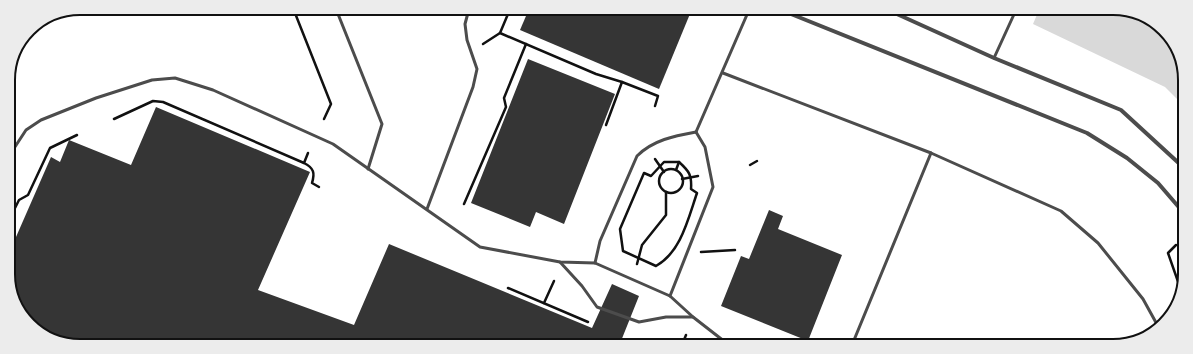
<svg xmlns="http://www.w3.org/2000/svg" width="1193" height="354" viewBox="0 0 1193 354" font-family="Overpass,sans-serif">
<style>
.water{fill:#d9d9d9}
.building{fill:#353535}
.lines{fill:none;stroke-linecap:round;stroke-linejoin:round}
.path{stroke:#111;stroke-width:2.5}
.service{stroke:#4c4c4c;stroke-width:3}
.minor{stroke:#4c4c4c;stroke-width:4}
.rim{fill:none;stroke:#111;stroke-width:2}
</style>
<rect width="100%" height="100%" fill="#fff"/>
<polygon class="water" points="1039,10 1132,10 1164,29 1184,66 1183,105 1165,87 1033,24"/>
<g class="building">
<polygon points="529,9 692,9 659,89 520,30"/>
<polygon points="528,59 615,94 564,224 536,212 530,227 471,203"/>
<polygon points="156,107 310,172 258,290 354,325 389,244 592,328 612,284 639,296 621,341 630,345 61,344 26,322 16,302 18,298 13,296 9,288 9,253 51,157 60,162 69,140 131,165"/>
<polygon points="769,210 783,216 778,229 842,255 808,341 721,306 741,256 749,259"/>
</g>
<g class="lines">
<g class="path">
<polyline points="293,8 331,104 324,119"/>
<polyline points="496,9 508,14 500,33 596,74 622,82"/>
<polyline points="483,44 500,33"/>
<polyline points="114,119 153,101 163,102 304,163"/>
<polyline points="606,125 622,82 658,96 655,106"/>
<path d="M 308,153 L 304,163 C 314,168 315,173 312,183 L 319,187"/>
<polyline points="655,159 664,172"/>
<path d="M 664,162 L 679,162 C 689,171 692,175 691,189 L 697,193 C 688,219 681,252 656,266 L 623,251 L 620,229 L 644,173 L 651,176 Z"/>
<polyline points="750,165 757,161"/>
<circle cx="671" cy="181" r="12"/>
<polyline points="676,170 679,162"/>
<polyline points="682,179 698,176"/>
<polyline points="464,204 506,107 504,98 526,44"/>
<polyline points="9,220 19,200 28,195 50,148 77,135"/>
<polyline points="1176,245 1168,253 1182,293"/>
<polyline points="701,252 735,250"/>
<polyline points="637,264 642,245 666,215 666,192"/>
<polyline points="508,288 588,322"/>
<polyline points="544,303 554,281"/>
<polyline points="630,340 642,345"/>
<polyline points="682,345 686,335"/>
</g>
<g class="service">
<polyline points="336,9 382,124 368,169"/>
<polyline points="994,58 1016,10"/>
<polyline points="723,73 931,153 1061,211 1098,243 1143,299 1159,328"/>
<polyline points="696,132 749,10"/>
<polyline points="9,156 26,130 41,120 96,98 152,80 175,78 213,90 333,144 480,247 560,262 595,263 670,296 693,317 729,345"/>
<polyline points="427,209 473,87 477,69 467,40 465,24 469,9"/>
<polyline points="560,262 582,286 597,307 639,322 666,317 693,317"/>
<path d="M 595,263 L 600,241 L 637,156 C 653,140 674,136 696,132"/>
<polyline points="670,296 713,187 705,147 696,132"/>
<polyline points="852,345 931,153"/>
</g>
<g class="minor">
<polyline points="781,10 1087,133 1127,158 1158,183 1183,212"/>
<polyline points="888,10 994,58 1121,110 1183,167"/>
</g>
</g>
<path d="M0 0H1193V354H0ZM80 15H1113A65 65 0 0 1 1178 80V274A65 65 0 0 1 1113 339H80A65 65 0 0 1 15 274V80A65 65 0 0 1 80 15Z" fill="#ececec" fill-rule="evenodd"/>
<path class="rim" d="M80 15H1113A65 65 0 0 1 1178 80V274A65 65 0 0 1 1113 339H80A65 65 0 0 1 15 274V80A65 65 0 0 1 80 15Z"/>
</svg>
